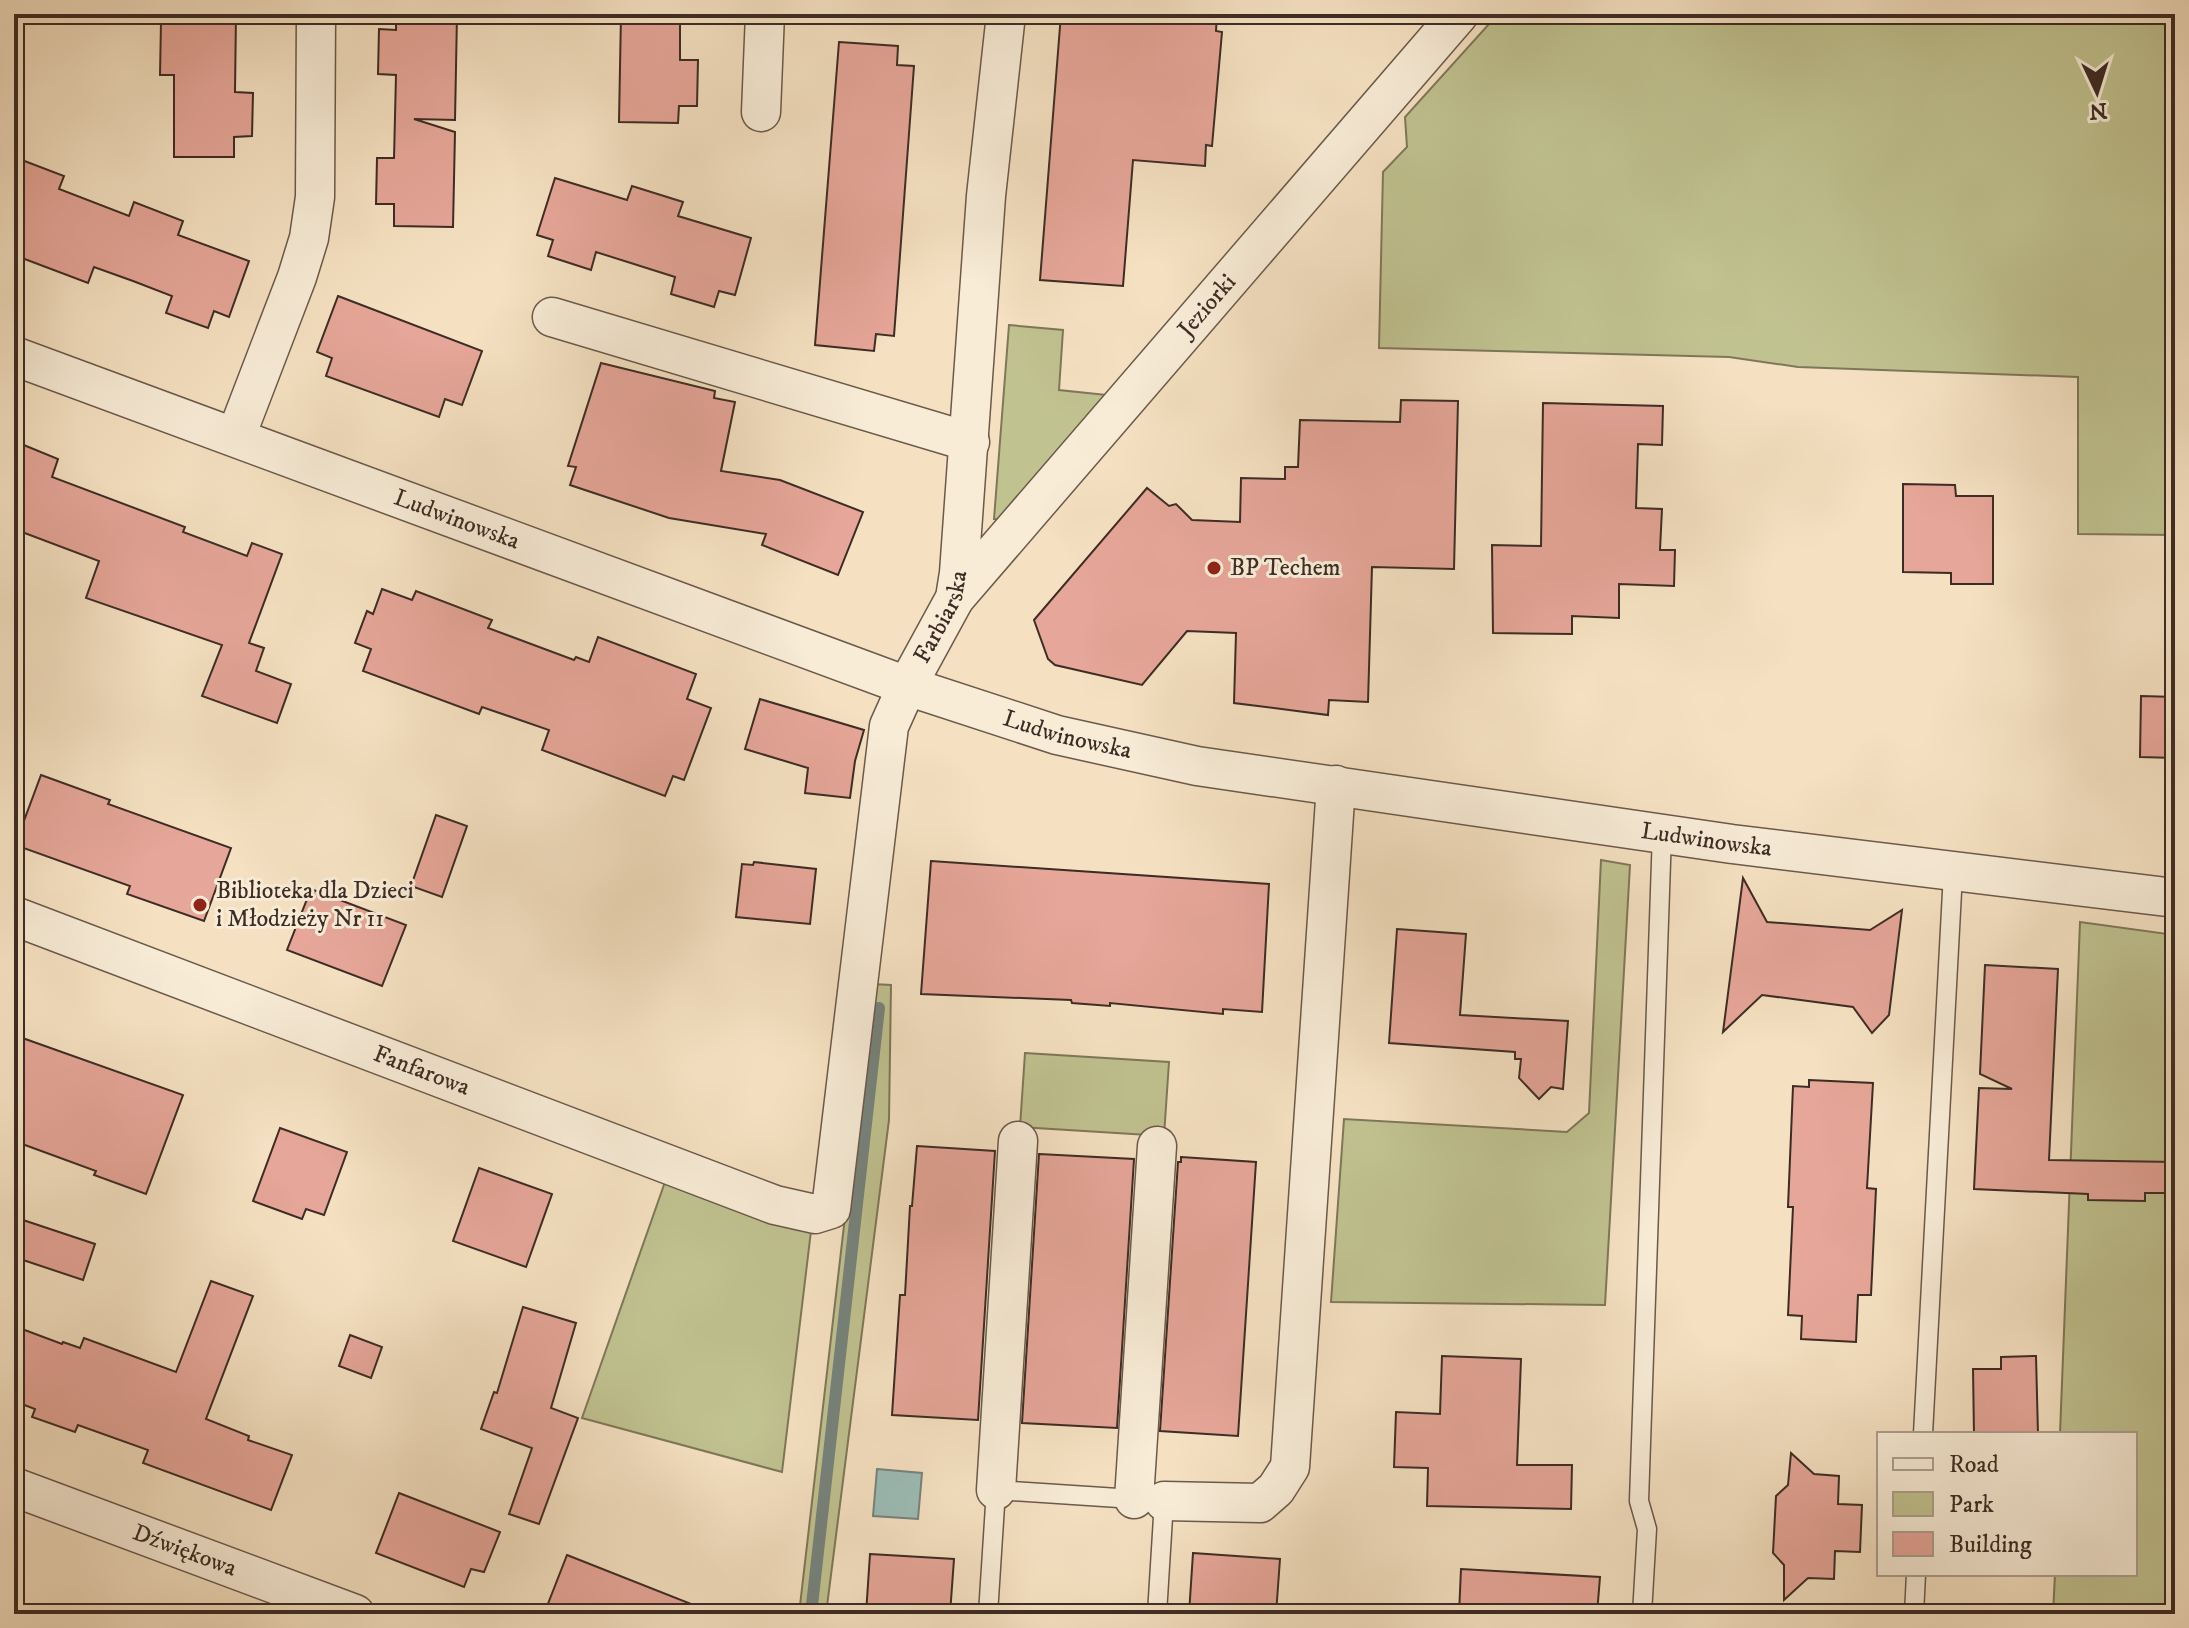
<svg xmlns="http://www.w3.org/2000/svg" width="2189" height="1628" viewBox="0 0 2189 1628" font-family="'IM FELL DW Pica',serif">
<style>
.green{fill:#c0c290;stroke:#7e775a;stroke-width:2}
.water{fill:#9cbdb7;stroke:#76837d;stroke-width:2}
.lines{fill:none;stroke-linecap:round;stroke-linejoin:round}
.stream{stroke:#76837d;stroke-width:12}
.building{fill:#e6a699;stroke:#3d2c25;stroke-width:2}
.service-casing{stroke:#6b594c;stroke-width:21}
.minor-casing{stroke:#6b594c;stroke-width:41}
.service{stroke:#f8ecd7;stroke-width:18}
.minor{stroke:#f8ecd7;stroke-width:38}
.poi-dot{fill:#8f2418;stroke:#f8ecd7;stroke-width:3}
.labels{text-anchor:middle;dominant-baseline:central;stroke-width:6;stroke-linejoin:round;paint-order:stroke}
.street-label{font-size:24px;fill:#3d2c25;stroke:#f8ecd7}
.poi-label{font-size:24px;fill:#3d2c25;stroke:#f8ecd7;text-anchor:start}
</style>
<rect width="100%" height="100%" fill="#f5e1c2"/>
<filter id="stains"><feTurbulence type="fractalNoise" baseFrequency=".0025" numOctaves="4"/><feColorMatrix values="0 0 0 0 .2 0 0 0 0 .09 0 0 0 0 .02 0 0 0 .5 -.17"/></filter>
<radialGradient id="worn" r=".72"><stop offset=".6" stop-color="#630" stop-opacity="0"/><stop offset="1" stop-color="#630" stop-opacity=".3"/></radialGradient>
<g class="green">
<polygon points="1498,14 2175,14 2175,535 2078,534 2078,377 1798,367 1729,357 1379,348 1383,172 1407,147 1405,117"/>
<polygon points="1009,325 1063,330 1059,390 1107,395 1003,520 994,519"/>
<polygon points="1601,860 1630,865 1605,1305 1331,1302 1344,1119 1567,1132 1589,1113"/>
<polygon points="2080,922 2175,935 2175,1614 2053,1614 2055,1574 2135,1574 2135,1434 2060,1434"/>
<polygon points="872,984 891,985 889,1120 826,1614 799,1614"/>
<polygon points="1025,1053 1169,1062 1164,1136 1020,1127"/>
<polygon points="665,1182 811,1231 782,1472 582,1418"/>
</g>
<polygon class="water" points="877,1469 922,1473 918,1519 873,1516"/>
<g class="lines">
<polyline class="stream" points="811,1614 879,1008"/>
</g>
<g class="building">
<polygon points="176,14 236,14 235,92 253,93 252,136 234,137 234,157 174,157 174,75 160,75 161,22 176,23"/>
<polygon points="396,14 457,15 455,120 414,119 455,132 453,227 394,226 394,204 376,204 377,158 394,158 396,75 378,74 379,29 396,30"/>
<polygon points="621,14 680,14 680,60 698,60 697,106 679,106 678,123 619,122"/>
<polygon points="1061,14 1217,14 1216,31 1222,32 1212,146 1206,145 1205,166 1133,160 1123,286 1040,280"/>
<polygon points="839,42 898,46 897,65 914,66 894,336 876,334 874,351 815,345"/>
<polygon points="14,157 64,176 59,189 129,216 134,202 183,221 178,235 249,261 229,317 214,311 208,328 166,313 172,296 133,281 94,267 88,283 14,255"/>
<polygon points="555,178 627,200 632,186 683,202 678,216 751,238 735,295 719,291 714,307 671,294 675,277 596,252 591,270 548,256 553,240 537,235"/>
<polygon points="338,296 482,351 462,405 445,399 439,417 326,376 332,358 317,352"/>
<polygon points="601,363 715,391 714,398 735,402 721,471 780,480 863,512 838,575 762,545 766,534 669,518 570,485 576,467 568,466"/>
<polygon points="1401,400 1458,401 1454,569 1372,567 1368,702 1329,700 1328,715 1234,703 1236,633 1187,631 1142,685 1055,665 1048,659 1034,620 1147,488 1169,506 1176,504 1192,520 1240,522 1241,478 1285,479 1285,467 1298,467 1300,420 1400,422"/>
<polygon points="1543,403 1663,406 1662,445 1638,444 1636,508 1662,509 1660,550 1675,550 1674,586 1619,584 1619,618 1572,616 1572,634 1493,633 1492,545 1541,546"/>
<polygon points="14,441 58,459 52,477 185,527 183,532 247,556 252,543 282,554 249,643 264,648 256,671 291,684 277,723 202,696 222,645 86,598 99,561 14,529"/>
<polygon points="1903,484 1955,485 1956,496 1993,496 1993,584 1951,584 1951,573 1903,572"/>
<polygon points="382,589 412,600 416,591 492,620 488,628 574,660 576,657 589,662 598,637 696,674 687,699 711,708 684,780 673,776 665,796 542,750 549,730 482,707 479,714 363,671 371,649 355,643 367,611 373,614"/>
<polygon points="2141,696 2175,697 2175,758 2140,757"/>
<polygon points="760,699 864,730 855,761 850,798 805,793 808,768 745,749"/>
<polygon points="41,775 110,800 108,804 231,848 204,921 127,894 130,886 15,845"/>
<polygon points="436,815 467,826 442,897 411,886"/>
<polygon points="931,861 1269,884 1262,1012 1223,1009 1223,1014 1110,1003 1110,1006 1072,1003 1071,1000 921,994"/>
<polygon points="754,862 816,869 810,924 736,917 742,864 753,865"/>
<polygon points="1743,878 1767,922 1870,930 1902,910 1889,1015 1872,1033 1853,1007 1762,995 1723,1032"/>
<polygon points="311,889 406,925 382,986 287,950"/>
<polygon points="1397,929 1466,934 1460,1015 1568,1021 1563,1089 1551,1087 1539,1099 1519,1078 1521,1059 1515,1059 1515,1052 1389,1043"/>
<polygon points="1985,965 2058,969 2049,1160 2175,1162 2175,1193 2145,1193 2145,1201 2088,1200 2088,1194 1974,1189 1979,1088 2012,1089 1980,1074"/>
<polygon points="14,1035 183,1095 146,1194 94,1175 96,1171 14,1141"/>
<polygon points="1809,1080 1873,1083 1867,1188 1876,1189 1871,1295 1858,1295 1856,1342 1801,1339 1802,1316 1788,1315 1793,1207 1788,1207 1793,1086 1809,1087"/>
<polygon points="280,1128 347,1152 324,1215 306,1209 302,1219 253,1201"/>
<polygon points="917,1146 995,1151 978,1420 892,1415 900,1295 905,1295 910,1206 912,1206"/>
<polygon points="1039,1154 1134,1159 1117,1428 1022,1423"/>
<polygon points="1181,1157 1256,1162 1238,1436 1160,1431 1178,1162 1181,1162"/>
<polygon points="479,1168 552,1194 526,1267 453,1241"/>
<polygon points="14,1217 95,1244 83,1280 14,1257"/>
<polygon points="211,1281 253,1296 206,1419 249,1436 248,1440 292,1455 271,1510 143,1463 148,1450 78,1425 75,1432 32,1417 35,1409 14,1401 14,1326 62,1344 63,1342 80,1348 84,1338 176,1372"/>
<polygon points="523,1307 576,1323 551,1408 578,1418 539,1524 509,1514 532,1448 481,1429 494,1392 497,1393"/>
<polygon points="350,1335 382,1347 371,1378 339,1366"/>
<polygon points="1442,1356 1521,1359 1517,1465 1572,1465 1571,1509 1427,1506 1428,1468 1394,1467 1396,1412 1440,1414"/>
<polygon points="2036,1356 2038,1434 1974,1434 1973,1369 2001,1369 2001,1357"/>
<polygon points="1791,1453 1814,1474 1839,1476 1838,1504 1862,1505 1861,1528 1860,1552 1835,1551 1834,1579 1808,1578 1784,1600 1784,1565 1773,1553 1776,1496 1788,1485"/>
<polygon points="399,1493 500,1532 484,1572 471,1569 464,1587 376,1553"/>
<polygon points="1193,1553 1280,1559 1276,1614 1189,1614"/>
<polygon points="870,1554 954,1559 950,1614 866,1614"/>
<polygon points="567,1555 709,1611 708,1614 544,1614"/>
<polygon points="1461,1569 1600,1577 1597,1614 1459,1614"/>
</g>
<g class="lines">
<g class="service-casing">
<g id="service">
<polyline points="1923,1434 1953,873"/>
<polyline points="988,1614 996,1490 1164,1501 1157,1614"/>
<polyline points="1642,1614 1647,1529 1639,1501 1662,833"/>
<polyline points="1914,1614 1916,1574"/>
</g>
</g>
<g class="minor-casing">
<g id="minor">
<polyline points="761,112 765,14"/>
<polyline points="552,317 970,442"/>
<path id="s1" d="M 14,356 L 907,686 L 1057,735 L 1197,766 L 1732,844 L 2175,898"/>
<polyline points="236,436 297,277 309,238 315,197 316,14"/>
<path id="s2" d="M 955,598 L 1459,14"/>
<path id="s3" d="M 14,916 L 775,1205 L 815,1214 L 831,1209 L 889,726 L 907,686 L 955,598 L 959,573 L 986,196 L 1006,14"/>
<path id="s4" d="M 14,1487 L 355,1614"/>
<polyline points="996,1490 1018,1141"/>
<polyline points="1134,1499 1157,1146"/>
<polyline points="1164,1501 1260,1503 1276,1489 1290,1467 1336,785"/>
</g>
</g>
<use href="#service" class="service"/>
<use href="#minor" class="minor"/>
</g>
<g class="poi-dot">
<circle cx="1214" cy="568" r="8"/>
<circle cx="200" cy="905" r="8"/>
</g>
<g class="labels">
<g class="street-label">
<text stroke="none"><textPath href="#s2" startOffset="386">Jeziorki</textPath></text>
<text stroke="none"><textPath href="#s1" startOffset="472">Ludwinowska</textPath></text>
<text stroke="none"><textPath href="#s3" startOffset="1480">Farbiarska</textPath></text>
<text stroke="none"><textPath href="#s1" startOffset="1120">Ludwinowska</textPath></text>
<text stroke="none"><textPath href="#s1" startOffset="1768">Ludwinowska</textPath></text>
<text stroke="none"><textPath href="#s3" startOffset="436">Fanfarowa</textPath></text>
<text stroke="none"><textPath href="#s4" startOffset="182">Dźwiękowa</textPath></text>
</g>
<g class="poi-label">
<text x="1230" y="568">BP Techem</text>
<text x="216" y="891">Biblioteka dla Dzieci<tspan x="216" dy="28">i Młodzieży Nr 11</tspan></text>
</g>
</g>
<rect width="2189" height="1628" fill="none" stroke="#f5e1c2" stroke-width="48"/>
<rect x="16" y="16" width="2157" height="1596" fill="none" stroke="#3d2c25" stroke-width="4"/>
<rect x="24" y="24" width="2141" height="1580" fill="none" stroke="#3d2c25" stroke-width="2"/>
<rect x="1877" y="1432" width="260" height="144" fill="#f8ecd7" stroke="#ad9f90" stroke-width="2"/>
<rect x="1893" y="1458" width="40" height="12" fill="#f8ecd7" stroke="#ad9f90" stroke-width="2"/>
<text x="1949" y="1472" font-size="24" fill="#3d2c25">Road</text>
<rect x="1893" y="1492" width="40" height="24" fill="#c0c290" stroke="#ad9f90" stroke-width="2"/>
<text x="1949" y="1512" font-size="24" fill="#3d2c25">Park</text>
<rect x="1893" y="1532" width="40" height="24" fill="#e6a699" stroke="#ad9f90" stroke-width="2"/>
<text x="1949" y="1552" font-size="24" fill="#3d2c25">Building</text>
<g transform="translate(2097 92) rotate(176)" stroke="#f8ecd7" stroke-width="6" paint-order="stroke">
<path d="M0-6L14 30L0 20L-14 30Z" fill="#3d2c25"/>
<text y="-12" font-size="22" font-weight="bold" text-anchor="middle" fill="#3d2c25">N</text>
</g>
<rect width="100%" height="100%" filter="url(#stains)"/>
<rect width="100%" height="100%" fill="url(#worn)"/>
</svg>
